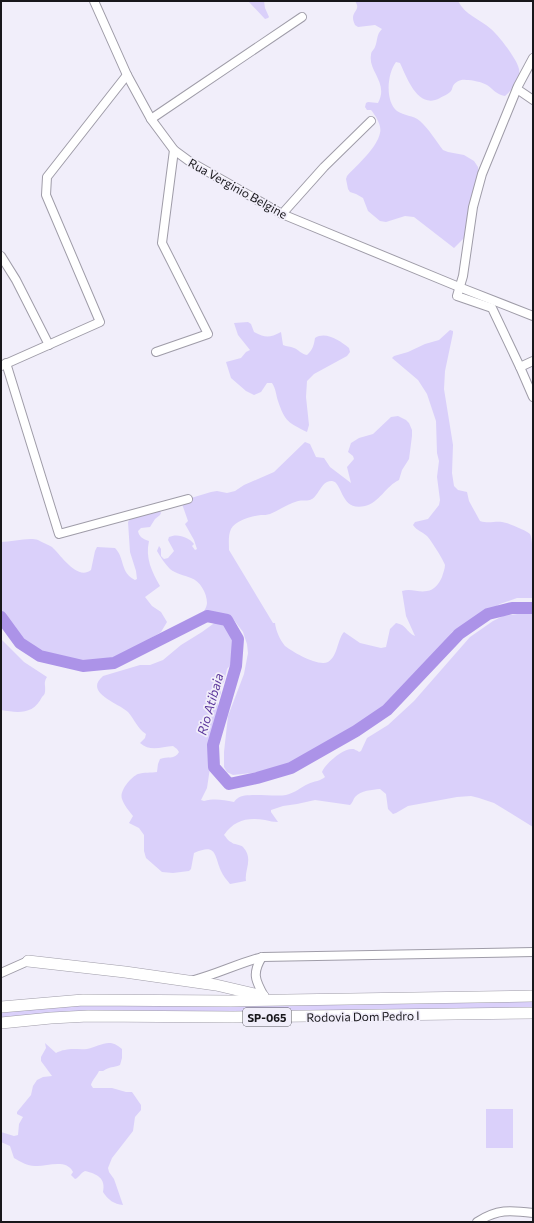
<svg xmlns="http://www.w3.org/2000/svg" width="534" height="1223" viewBox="0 0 534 1223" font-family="Commissioner,sans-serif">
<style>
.green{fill:#dad0fa}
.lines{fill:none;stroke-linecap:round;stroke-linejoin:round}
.river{stroke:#ac93e8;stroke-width:12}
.minor-casing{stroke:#9f9ca8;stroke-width:10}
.highway-casing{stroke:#9f9ca8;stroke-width:12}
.minor{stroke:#fff;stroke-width:8}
.highway{stroke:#fff;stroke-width:11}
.labels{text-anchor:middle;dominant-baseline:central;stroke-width:3.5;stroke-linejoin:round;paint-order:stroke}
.shield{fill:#f1eefa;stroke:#59585e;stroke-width:1}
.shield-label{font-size:11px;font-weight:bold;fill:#18171b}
.street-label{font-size:12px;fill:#18171b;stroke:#f1eefa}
.water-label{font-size:13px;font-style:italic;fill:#5f3b9d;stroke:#f1eefa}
</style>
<rect width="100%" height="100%" fill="#f1eefa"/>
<g class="green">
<polygon points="248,1 264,1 265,8 269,17 268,18 265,19"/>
<path d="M 355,1 L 458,1 C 465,15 480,19 491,29 C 499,36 517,59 519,69 C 521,79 512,90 505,96 C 496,94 494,90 487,85 C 482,82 472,80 466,80 C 461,79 455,82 453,86 C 452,88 452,90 451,91 C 449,94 443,96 440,98 C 418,110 407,78 400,63 L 396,62 C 387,74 385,101 397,111 C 404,116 413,115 420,121 C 429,129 436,141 443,150 L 448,152 L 464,155 L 474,161 L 478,167 L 479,179 L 466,236 L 454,248 L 414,217 L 405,216 L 386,222 L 380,221 L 368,211 L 363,198 L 356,194 L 350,192 L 348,189 L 346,179 L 347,176 C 357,165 377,148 380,133 C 382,126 376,116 371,110 L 367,110 L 365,107 L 366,103 L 368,102 L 378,103 C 389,83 368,71 371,55 C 371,51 374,50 375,47 C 378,40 376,35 382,29 L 375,25 L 358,27 L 355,25 C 354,23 353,20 353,18 C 353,10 361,10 355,1 Z"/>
<path d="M 248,322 L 251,324 L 254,332 C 266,338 269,338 281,332 L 283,345 C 287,347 290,346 294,348 C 299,350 301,354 307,355 C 313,350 314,344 315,338 C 326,331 340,341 349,348 L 350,352 L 347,356 L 314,374 L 307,381 L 306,397 L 309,425 L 307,432 C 289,423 285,422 278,401 C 276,395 276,389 272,383 L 267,383 L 261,392 L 254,395 L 246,391 L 231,378 L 226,362 L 241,358 L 246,352 L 250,350 L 238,335 L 234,323 Z"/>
<path d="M 450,330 L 453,331 L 453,333 L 445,371 L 444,389 L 453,445 L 452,473 L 454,486 L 458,490 L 467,492 L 469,501 L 480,521 C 489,524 494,521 502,522 C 506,522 527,531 530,534 C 534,541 533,587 533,598 L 517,598 L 500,604 L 452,632 L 439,650 L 408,688 L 360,729 L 328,747 L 293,770 L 283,775 L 274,775 L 260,772 L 233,775 L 227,772 L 224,767 L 224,752 L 228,716 L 244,674 L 248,653 L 247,644 L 243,632 L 234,620 L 226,616 L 217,614 L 200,617 C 203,613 207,607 207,603 C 207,593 200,581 191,578 C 184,575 176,574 170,569 C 165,564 161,558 157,551 L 159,546 L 161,549 L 161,556 L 164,559 L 168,558 L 174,551 L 168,540 L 169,537 C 177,533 189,537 194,544 L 192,546 L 195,550 L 197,549 L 194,540 L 185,524 L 188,521 L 181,501 L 211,492 L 217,491 L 227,493 L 235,491 L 244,485 L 274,472 L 305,442 L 310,444 L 316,457 L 324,458 L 330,467 L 351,483 L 347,467 L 354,459 L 353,456 L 348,452 L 351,443 L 359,438 L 373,434 L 391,417 L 398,416 L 406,420 L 409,423 L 412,430 L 412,436 L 409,459 L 402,470 L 399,480 C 386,486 379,503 365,506 C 340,512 343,482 332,481 C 321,480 319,497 310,500 C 306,501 302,500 298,501 C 288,504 279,510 270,514 C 267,515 264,515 261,515 C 252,516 236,520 231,529 C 228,535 229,544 229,550 L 273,623 L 275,623 C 276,631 280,640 285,646 C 293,652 318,667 328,662 C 338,656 337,640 344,632 L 360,643 L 381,648 L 386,647 L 390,629 L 396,623 C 407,625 406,632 415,636 L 406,616 L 402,591 C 411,588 419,593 427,591 C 434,590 439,584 442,577 C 443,573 445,569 445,565 C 444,561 431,540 427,536 C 423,532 417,531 413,525 L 415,522 L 428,519 L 439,505 L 440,500 L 437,477 L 439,461 L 437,453 L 436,421 L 427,394 L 418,380 L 392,358 L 394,356 L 408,352 L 425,344 L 439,340 Z"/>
<path d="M 159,509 L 161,513 L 160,515 L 155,519 L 150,527 L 141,528 L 138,531 C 139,537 143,539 149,541 C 145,558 152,572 160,586 L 145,597 L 152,606 L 161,612 L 167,622 L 161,632 L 122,656 L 101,660 L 92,663 L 71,664 L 66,666 C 62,665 59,665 56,663 C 52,662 48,659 43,658 L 16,637 L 9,630 L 1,620 L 1,542 C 12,542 29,537 38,540 C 42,542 48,545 52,547 C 61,555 77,581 91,570 L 95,551 L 97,547 L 115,548 C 125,558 120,573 135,580 L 137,579 L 136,571 L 130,552 L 128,522 L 131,518 Z"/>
<path d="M 533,612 L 533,827 L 494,803 L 479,798 L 471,796 L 457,797 L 408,806 L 396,813 L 393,814 L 388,809 L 386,794 L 380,789 C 372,790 361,790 355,797 C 353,800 353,802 350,805 L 315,800 L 297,804 L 283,806 L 271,810 L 271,812 L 278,822 C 273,822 270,821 265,820 C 248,817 234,820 224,835 C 226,837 228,841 231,842 C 234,845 240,844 243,847 C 254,859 244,870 246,881 L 230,884 C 227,880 223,876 221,871 C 214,855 217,843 194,853 L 191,869 L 189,871 L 173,873 L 162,872 L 146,858 L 144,851 L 144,835 L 139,828 L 129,823 L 133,816 C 129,811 124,805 122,799 C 119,791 131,777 138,774 C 144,772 151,773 157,772 L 158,764 L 160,759 C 167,756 175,760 179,752 L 177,749 L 173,746 C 161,747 150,752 140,743 L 145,738 L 146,734 C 137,728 135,720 128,712 C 119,703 83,693 103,676 L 140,665 L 150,665 L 163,660 L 181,645 L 202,632 L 213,624 L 217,622 L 224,624 L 234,635 L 236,643 L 237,657 L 227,669 L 224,682 L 220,686 L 221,693 L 217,702 L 220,709 L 220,715 L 214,735 L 208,747 L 210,768 L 207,788 L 201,800 L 204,801 C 215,798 223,800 234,802 C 235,801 236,799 238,798 C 245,792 274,797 286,795 C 295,793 301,787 308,784 C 314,781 321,781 325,777 L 322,772 C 325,764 343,748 353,749 C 354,749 358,751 359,752 L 361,751 L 367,738 L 388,725 L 414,701 L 470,637 L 493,621 L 503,616 Z"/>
<path d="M 1,639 L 24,662 L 47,677 C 43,683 46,685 45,692 C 45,694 43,696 42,697 C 33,715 18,713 1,710 Z"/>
<polygon points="533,1000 533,1008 1,1019 1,1011 69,1004"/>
<path d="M 45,1043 L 56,1053 C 58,1052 62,1050 65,1050 C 72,1048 80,1050 87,1049 C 101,1046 109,1037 122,1049 L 122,1058 L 120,1065 C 113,1068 110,1066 103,1071 L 99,1071 C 97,1076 92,1080 91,1085 L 93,1088 L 112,1088 L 126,1092 L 132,1092 L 141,1105 L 141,1110 L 135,1117 L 133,1131 L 112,1158 L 108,1168 L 109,1172 L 114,1179 L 123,1205 C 114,1204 108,1200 103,1192 C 106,1178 97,1174 85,1171 C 80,1173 79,1178 75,1179 L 71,1175 L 73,1172 C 66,1158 46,1167 35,1166 C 27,1166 21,1162 14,1158 L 10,1146 L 1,1142 L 1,1132 L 14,1136 L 18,1135 L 19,1124 L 23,1117 L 17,1114 L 17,1112 L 31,1095 L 33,1086 L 37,1080 L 43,1077 L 52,1076 L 41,1061 L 41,1057 L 46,1048 Z"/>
<rect x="486" y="1109" width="27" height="39"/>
</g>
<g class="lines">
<polyline class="river" points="1,617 20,643 40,656 83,666 114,663 207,616 227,620 238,639 236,666 213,745 214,767 229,784 257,778 291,768 356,731 387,710 459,634 488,614 512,608 533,608"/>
<g class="minor-casing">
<g id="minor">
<polyline points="94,1 127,75 151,119 174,150 189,161 282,214 459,287 533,316"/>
<polyline points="533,58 518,86 482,174 473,207 463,276 457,296 492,308 520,367 533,397"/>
<polyline points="517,89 533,100"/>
<polyline points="151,119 302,17"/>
<polyline points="282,214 324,167 371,121"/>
<polyline points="1,256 16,280 49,345"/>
<polyline points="156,352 208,334 162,243 174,150"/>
<polyline points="6,363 59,534 188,499"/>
<polyline points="1,366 100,322 46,195 47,177 127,75"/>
<polyline points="520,367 533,361"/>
<path d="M 262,957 C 252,973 255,980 264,996"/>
<polyline points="1,973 28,961"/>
<path d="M 194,980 C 217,974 239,963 262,957 L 533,952"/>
<path d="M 477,1222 C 497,1209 510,1210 533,1213"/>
</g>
</g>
<g class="highway-casing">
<g id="highway">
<polyline points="28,961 125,972 216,985 263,996"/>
<polyline points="1,1007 83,1000 231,1001 533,996"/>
<polyline points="1,1023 51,1018 88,1016 233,1017 533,1013"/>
</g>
</g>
<use href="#minor" class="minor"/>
<use href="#highway" class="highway"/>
</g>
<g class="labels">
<rect class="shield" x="243" y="1008" width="48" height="18" rx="3"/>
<g class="shield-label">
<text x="267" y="1017">SP-065</text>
</g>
<g class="street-label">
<text transform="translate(238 188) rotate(29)">Rua Verginio Belgine</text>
<text transform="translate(363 1016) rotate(-1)">Rodovia Dom Pedro I</text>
</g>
<g class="water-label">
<text transform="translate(210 704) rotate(-74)">Rio Atibaia</text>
</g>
</g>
<rect width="534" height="1223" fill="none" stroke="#18171b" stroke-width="4"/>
</svg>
